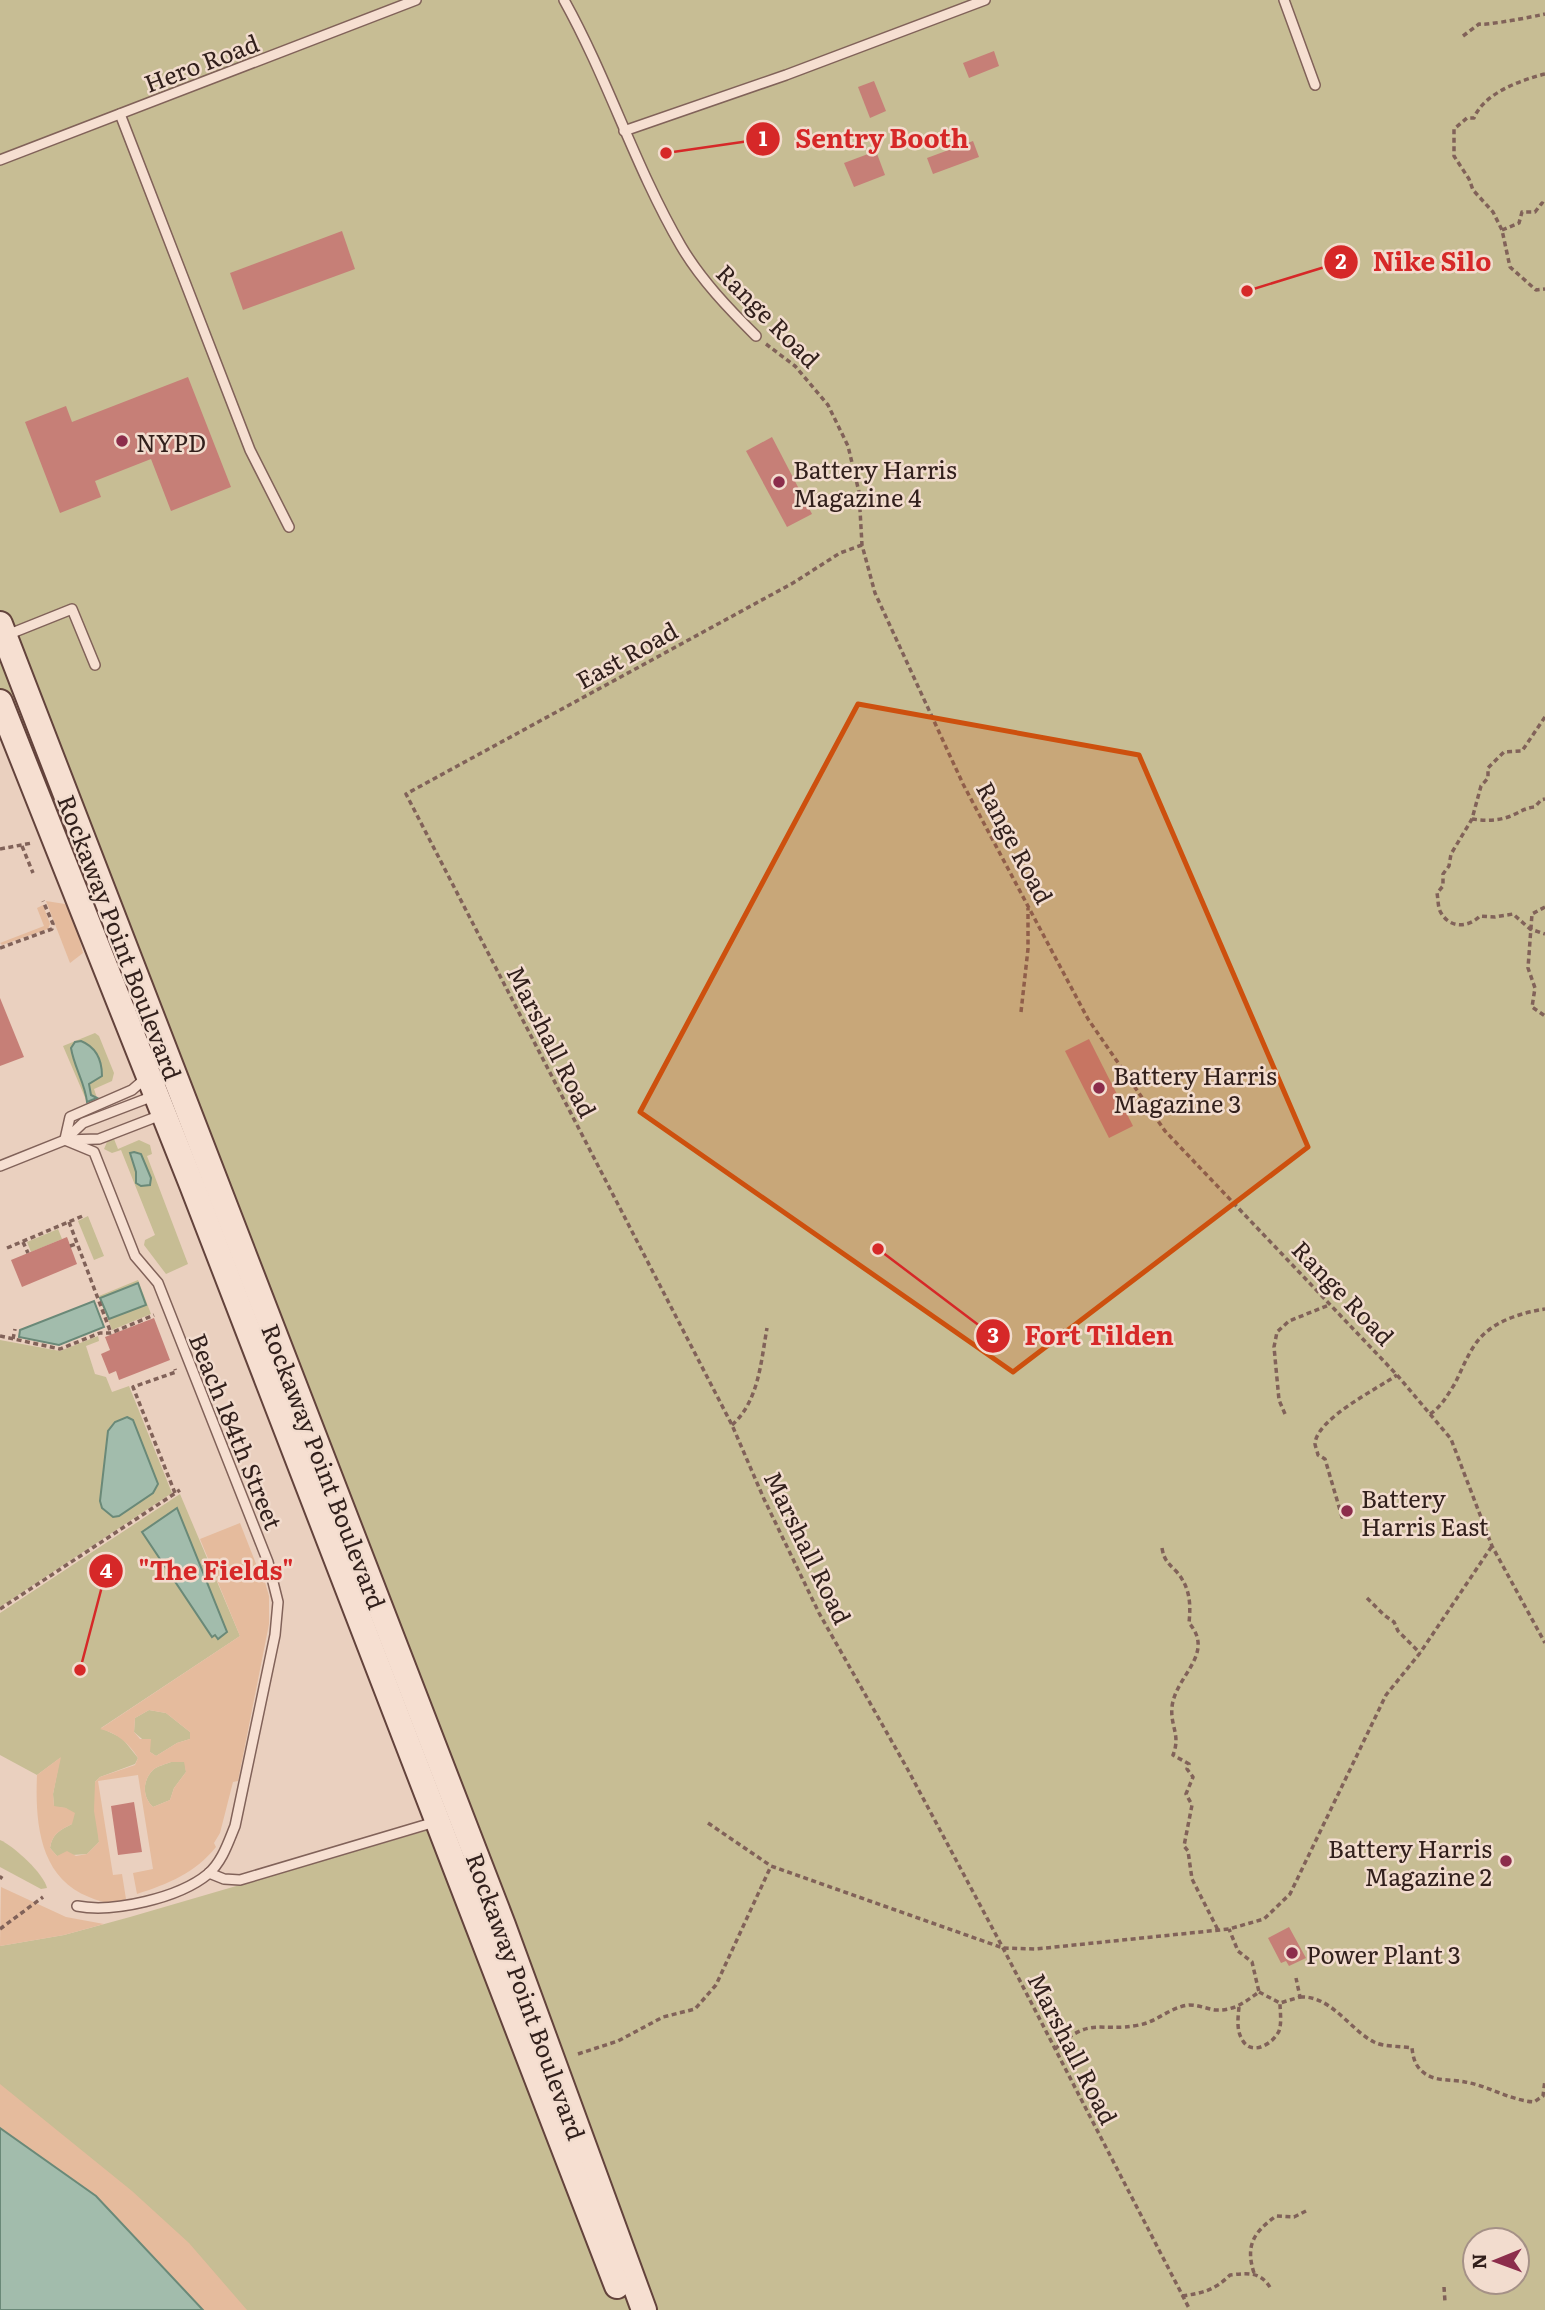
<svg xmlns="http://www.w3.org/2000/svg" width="1545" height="2310" viewBox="0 0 1545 2310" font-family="Literata,serif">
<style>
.green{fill:#c7bd94;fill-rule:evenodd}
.sand{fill:#e5bb9d;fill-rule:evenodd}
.water{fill:#a2bcac;stroke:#6a8978;stroke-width:2}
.building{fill:#c67f77}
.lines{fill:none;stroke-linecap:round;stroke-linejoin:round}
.lane-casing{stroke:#816259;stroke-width:12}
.secondary-casing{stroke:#63433c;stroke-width:28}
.path{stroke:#816259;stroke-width:3.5;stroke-dasharray:5 3.5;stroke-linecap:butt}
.lane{stroke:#f6dfd1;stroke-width:9}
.secondary{stroke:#f6dfd1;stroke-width:24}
.marked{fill:#cd500e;fill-opacity:0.2;stroke:#cd500e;stroke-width:5;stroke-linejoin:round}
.poi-dot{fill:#8c2d4b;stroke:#f2dcce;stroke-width:2.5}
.labels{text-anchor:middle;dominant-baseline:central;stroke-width:5;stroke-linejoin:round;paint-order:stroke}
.street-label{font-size:24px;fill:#32201c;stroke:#f2dcce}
.poi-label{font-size:24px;fill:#32201c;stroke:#f2dcce;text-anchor:start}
.leader{fill:none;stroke:#d62828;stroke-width:2.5}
.callout-dot{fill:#d62828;stroke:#f2dcce;stroke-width:2.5}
.mark-label{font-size:21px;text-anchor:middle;font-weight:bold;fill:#fff}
.callout-label{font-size:26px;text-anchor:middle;font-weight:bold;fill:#d62828;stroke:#f2dcce;stroke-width:5;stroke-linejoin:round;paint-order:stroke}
</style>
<rect width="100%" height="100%" fill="#ead0bf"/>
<g class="green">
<path d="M 0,0 L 1545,0 L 1545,2310 L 203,2310 L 96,2196 L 0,2128 L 0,1946 L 64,1935 L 130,1917 L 439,1827 L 0,702 ZM 1475,2240 L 1517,2240 L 1517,2282 L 1475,2282 Z"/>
<polygon points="95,1033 99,1036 114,1073 112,1081 94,1089 97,1098 87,1102 63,1046"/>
<polygon points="114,1139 118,1149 139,1140 150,1145 152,1154 147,1156 188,1264 166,1274 144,1245 145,1240 155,1235 121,1150 112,1153 104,1149 107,1142"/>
<polygon points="88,1216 104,1256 94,1260 78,1221"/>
<polygon points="58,1229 62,1239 31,1252 27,1242"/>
<polygon points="138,1280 151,1314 112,1330 99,1296"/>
<polygon points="98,1336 99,1341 86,1346 95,1374 106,1377 112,1392 129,1386 172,1493 0,1607 0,1340 60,1351"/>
<path d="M 180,1494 L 240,1636 L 101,1728 L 122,1738 L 138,1758 L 135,1764 L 100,1777 L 95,1782 L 99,1842 L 87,1854 L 57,1856 L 50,1848 C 52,1834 60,1830 72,1824 L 66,1808 L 54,1807 L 53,1794 L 60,1758 L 37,1775 L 0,1755 L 0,1613 Z"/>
<polygon points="149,1710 166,1713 190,1732 190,1739 177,1743 156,1756 150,1752 149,1745 134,1732 135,1718"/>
<path d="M 171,1762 L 185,1762 L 186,1772 L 174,1788 L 170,1800 L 153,1807 C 142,1797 142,1780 154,1769 C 158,1766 166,1764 171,1762 Z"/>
<path d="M 0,1840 C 14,1846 44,1874 47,1888 L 41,1889 L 0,1867 Z"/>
</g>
<g class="sand">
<polygon points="46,901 65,904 76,925 83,953 70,963"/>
<polygon points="43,905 50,924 48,929 2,945 0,943 44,926 37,908"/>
<path d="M 240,1523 L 260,1574 L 265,1582 L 269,1596 L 269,1624 L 238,1781 L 233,1782 L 220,1833 L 214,1843 L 216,1847 C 195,1873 168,1884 137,1894 L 133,1873 L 153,1869 L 138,1775 L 98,1781 L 113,1875 L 122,1874 L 126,1899 C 112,1905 102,1903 89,1897 C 39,1878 35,1821 37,1775 L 61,1757 L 53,1794 L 54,1806 L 66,1808 L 75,1813 L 72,1824 C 60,1830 52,1834 50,1848 L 57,1856 L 67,1851 L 76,1856 L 87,1854 L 99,1842 L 94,1811 L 95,1782 L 100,1777 L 135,1765 L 138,1758 C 129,1743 117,1733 100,1729 L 240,1636 L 200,1539 ZM 149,1710 L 166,1713 L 190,1732 L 190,1739 L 177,1743 L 156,1756 L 150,1752 L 151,1739 L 140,1739 L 134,1732 L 135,1718 ZM 171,1762 L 184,1762 L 186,1772 L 174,1788 L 170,1800 L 153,1807 C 142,1797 142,1780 154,1769 C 158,1766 166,1764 171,1762 Z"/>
<polygon points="1,1887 66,1917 104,1924 64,1935 0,1946"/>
<polygon points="0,2084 132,2191 189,2243 247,2310 203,2310 96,2196 0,2128"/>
</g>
<g class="water">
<path d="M 81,1041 C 96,1047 102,1060 102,1076 L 89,1084 L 91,1095 L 97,1098 L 87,1102 C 85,1083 74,1067 71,1048 L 75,1042 Z"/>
<polygon points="134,1152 141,1154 151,1178 150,1185 141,1186 136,1183 136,1172 130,1153"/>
<polygon points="138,1283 146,1305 109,1319 100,1298"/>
<polygon points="94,1301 104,1327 59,1345 19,1337 20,1330"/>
<polygon points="127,1417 133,1420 158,1484 153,1493 119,1516 113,1517 102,1508 100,1501 108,1431 115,1422"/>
<polygon points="177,1508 227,1632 218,1639 215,1635 212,1637 142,1532"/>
<polygon points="0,2128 96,2196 203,2310 0,2310"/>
</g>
<g class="building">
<polygon points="994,51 999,66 969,78 963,63"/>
<polygon points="874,81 886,111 870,118 858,87"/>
<polygon points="973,141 979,157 933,174 927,158"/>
<polygon points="876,151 885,175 854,187 844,163"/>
<polygon points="342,231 355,269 243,310 230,273"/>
<polygon points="188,377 231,487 171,511 151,459 95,481 101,497 60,513 25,422 66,406 72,422"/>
<polygon points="772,437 812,514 787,527 746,451"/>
<polygon points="0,998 24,1057 0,1066"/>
<polygon points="1089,1039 1133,1126 1109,1138 1065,1051"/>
<polygon points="67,1237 77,1264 22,1287 11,1260"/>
<polygon points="154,1318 170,1360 119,1380 116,1371 109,1374 101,1354 110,1350 105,1337"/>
<polygon points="134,1802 142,1852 118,1855 111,1806"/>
<polygon points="1289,1927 1306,1958 1289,1966 1286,1961 1281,1963 1268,1938"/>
</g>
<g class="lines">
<g class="lane-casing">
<g id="lane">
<path d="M 564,0 C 608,79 635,167 681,246 C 701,280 729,309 756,336"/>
<polyline points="1284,0 1315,85"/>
<polyline points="120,114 250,450 289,527"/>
<polyline points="624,131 786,75 985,0"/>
<polyline points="0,160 416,0"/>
<polyline points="7,635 72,609 95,665"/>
<polyline points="65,1139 70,1117 132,1090 146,1078"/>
<path d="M 65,1140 L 94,1152 L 135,1256 L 158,1283 L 268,1562 L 278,1602 L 275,1635 L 235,1826 C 228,1843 222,1862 208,1874 C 179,1898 113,1913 77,1906"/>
<polyline points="65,1140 83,1123 156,1095"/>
<polyline points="0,1166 65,1140 99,1139 161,1115"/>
<polyline points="209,1873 224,1879 240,1880 435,1822"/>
</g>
</g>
<g class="secondary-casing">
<g id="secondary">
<polyline points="0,624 503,1925 644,2310"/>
<polyline points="0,702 192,1185 617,2286"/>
</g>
</g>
<g class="path">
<path d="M 1463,36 L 1479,24 C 1485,26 1537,16 1545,14"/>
<path d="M 1545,74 C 1521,80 1484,93 1474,118 L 1467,118 L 1454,129 L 1454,156 L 1469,179 L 1473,190 L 1493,212 L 1502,230 L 1510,267 L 1536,290 L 1545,289"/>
<polyline points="1502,230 1519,223 1522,212 1535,212 1542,203 1545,205"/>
<polyline points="766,344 795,366 828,405 848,446 859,492 862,545 875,593 963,784 1088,1019 1165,1131 1397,1375 1451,1439 1492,1546 1545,1643"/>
<polyline points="862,545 840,553 793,583 406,794 732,1425 764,1499 819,1613 908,1770 1003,1948 1190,2310"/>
<path d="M 1545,717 L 1522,751 L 1504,752 L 1488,768 L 1488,778 L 1481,786 L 1472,819 L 1451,854 L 1449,866 L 1443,874 L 1443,886 L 1437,893 C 1438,898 1438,907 1440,911 C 1449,929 1468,928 1480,916 L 1495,917 L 1513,914 L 1530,929 L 1545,934"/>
<path d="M 1472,819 C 1485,821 1501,821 1513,815 C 1522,811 1525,808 1535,807 L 1541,800 L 1545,799"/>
<polyline points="22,846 33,873"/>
<polyline points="0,849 32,843"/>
<polyline points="1545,907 1532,914 1528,968 1535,988 1532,1007 1545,1016"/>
<polyline points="0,948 52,929 53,924 43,901"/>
<polyline points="1021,1012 1028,949 1028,908"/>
<polyline points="69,1222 111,1333"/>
<polyline points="23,1242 28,1253"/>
<polyline points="70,1246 76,1244"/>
<polyline points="7,1248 85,1215"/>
<polyline points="0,1336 60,1349 100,1333 111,1333 154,1315"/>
<polyline points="13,1339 15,1329"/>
<polyline points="1285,1414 1279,1400 1274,1347 1277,1332 1289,1321 1329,1305"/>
<path d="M 1430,1414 C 1441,1407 1447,1396 1454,1385 C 1461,1372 1466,1358 1474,1346 C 1489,1322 1520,1313 1545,1309"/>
<path d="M 732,1425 C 759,1401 761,1361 767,1328"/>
<polyline points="175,1493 133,1387 176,1372 175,1369"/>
<path d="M 1347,1511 L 1346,1516 L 1342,1517 L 1325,1459 L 1318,1455 C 1318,1454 1315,1445 1315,1444 C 1316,1419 1377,1389 1397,1375"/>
<path d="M 1162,1548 C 1164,1560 1168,1563 1176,1571 C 1190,1587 1191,1603 1189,1623 C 1216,1654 1175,1676 1172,1707 C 1170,1726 1181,1735 1173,1755 L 1189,1764 L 1187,1769 L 1193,1777 L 1186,1794 L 1192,1805 L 1184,1846 L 1188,1851 L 1192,1879 L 1218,1930"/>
<polyline points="1367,1598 1384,1615 1394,1622 1398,1631 1420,1653"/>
<polyline points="0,1609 180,1490"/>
<polyline points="708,1823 771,1866 1003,1948 1036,1949 1229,1929 1264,1919 1290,1894 1386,1695 1420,1653 1492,1546"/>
<polyline points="0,1879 2,1876"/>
<polyline points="0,1929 43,1897"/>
<polyline points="1259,1992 1280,2003 1300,1997 1296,1978"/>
<path d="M 1300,1997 C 1331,1995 1350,2030 1374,2042 C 1383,2047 1401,2046 1412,2048 C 1413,2057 1415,2066 1423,2072 C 1434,2082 1452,2079 1465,2082 C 1489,2086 1509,2100 1534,2102 L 1543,2096 L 1545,2080"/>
<path d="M 1239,2007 C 1238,2018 1236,2031 1243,2041 C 1252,2056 1273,2044 1279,2031 C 1282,2022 1280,2012 1280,2003"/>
<path d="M 1055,2049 C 1091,2015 1099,2033 1139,2025 C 1157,2022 1170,2007 1189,2005 C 1199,2005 1207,2009 1216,2010 C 1234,2011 1245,2002 1259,1992 L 1252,1962 L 1238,1951 L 1229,1929"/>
<polyline points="578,2054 618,2041 663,2017 695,2009 716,1985 771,1866"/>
<path d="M 1254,2273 C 1245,2245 1254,2232 1276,2216 L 1294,2217 L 1306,2211"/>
<polyline points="1444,2287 1445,2302"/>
<path d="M 1182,2296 C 1203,2293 1215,2290 1230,2275 C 1248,2273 1261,2271 1271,2289"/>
</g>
<use href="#lane" class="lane"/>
<use href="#secondary" class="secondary"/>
</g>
<path class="marked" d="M 858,704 L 1139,755 L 1308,1147 L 1013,1372 L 640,1112 Z"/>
<g class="poi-dot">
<circle cx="122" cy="441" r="7"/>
<circle cx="779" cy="482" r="7"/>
<circle cx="1099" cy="1088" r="7"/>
<circle cx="1347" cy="1511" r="7"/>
<circle cx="1506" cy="1861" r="7"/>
<circle cx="1292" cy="1953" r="7"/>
</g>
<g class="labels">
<g class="street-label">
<text transform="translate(201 62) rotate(-21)">Hero Road</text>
<text transform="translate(769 315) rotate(45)">Range Road</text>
<text transform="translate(626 654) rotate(-29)">East Road</text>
<text transform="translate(1016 842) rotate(62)">Range Road</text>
<text transform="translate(121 937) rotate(69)">Rockaway Point Boulevard</text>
<text transform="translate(553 1041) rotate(63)">Marshall Road</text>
<text transform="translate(1344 1292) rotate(46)">Range Road</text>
<text transform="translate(237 1431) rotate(68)">Beach 184th Street</text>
<text transform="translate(325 1466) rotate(69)">Rockaway Point Boulevard</text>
<text transform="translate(809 1547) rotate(64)">Marshall Road</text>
<text transform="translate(527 1996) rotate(70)">Rockaway Point Boulevard</text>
<text transform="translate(1074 2048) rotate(63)">Marshall Road</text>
</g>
<g class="poi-label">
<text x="136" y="441">NYPD</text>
<text x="793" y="468">Battery Harris<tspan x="793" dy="28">Magazine 4</tspan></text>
<text x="1113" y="1074">Battery Harris<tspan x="1113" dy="28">Magazine 3</tspan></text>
<text x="1361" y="1497">Battery<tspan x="1361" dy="28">Harris East</tspan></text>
<text x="1492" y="1847" text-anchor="end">Battery Harris<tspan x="1492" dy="28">Magazine 2</tspan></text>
<text x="1306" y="1953">Power Plant 3</text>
</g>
</g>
<path class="leader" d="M666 153L763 139M1247 291L1341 262M878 1249L993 1336M80 1670L106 1571"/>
<g class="callout-dot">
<circle cx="666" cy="153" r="7"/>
<circle cx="1247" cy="291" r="7"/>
<circle cx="878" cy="1249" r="7"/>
<circle cx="80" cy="1670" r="7"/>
<circle cx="763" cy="139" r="18"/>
<circle cx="1341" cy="262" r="18"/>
<circle cx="993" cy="1336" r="18"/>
<circle cx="106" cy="1571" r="18"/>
</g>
<g class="mark-label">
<text x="763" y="146">1</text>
<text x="1341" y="269">2</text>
<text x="993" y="1343">3</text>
<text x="106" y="1578">4</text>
</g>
<g class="callout-label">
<text x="882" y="148">Sentry Booth</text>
<text x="1432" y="271">Nike Silo</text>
<text x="1099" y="1345">Fort Tilden</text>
<text x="216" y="1580">"The Fields"</text>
</g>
<g transform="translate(1496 2261) rotate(269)"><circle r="33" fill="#f2dcce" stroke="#a59187" stroke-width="2"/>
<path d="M0-5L12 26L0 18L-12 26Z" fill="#8c2d4b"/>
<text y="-10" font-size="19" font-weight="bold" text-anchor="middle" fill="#32201c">N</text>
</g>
</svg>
